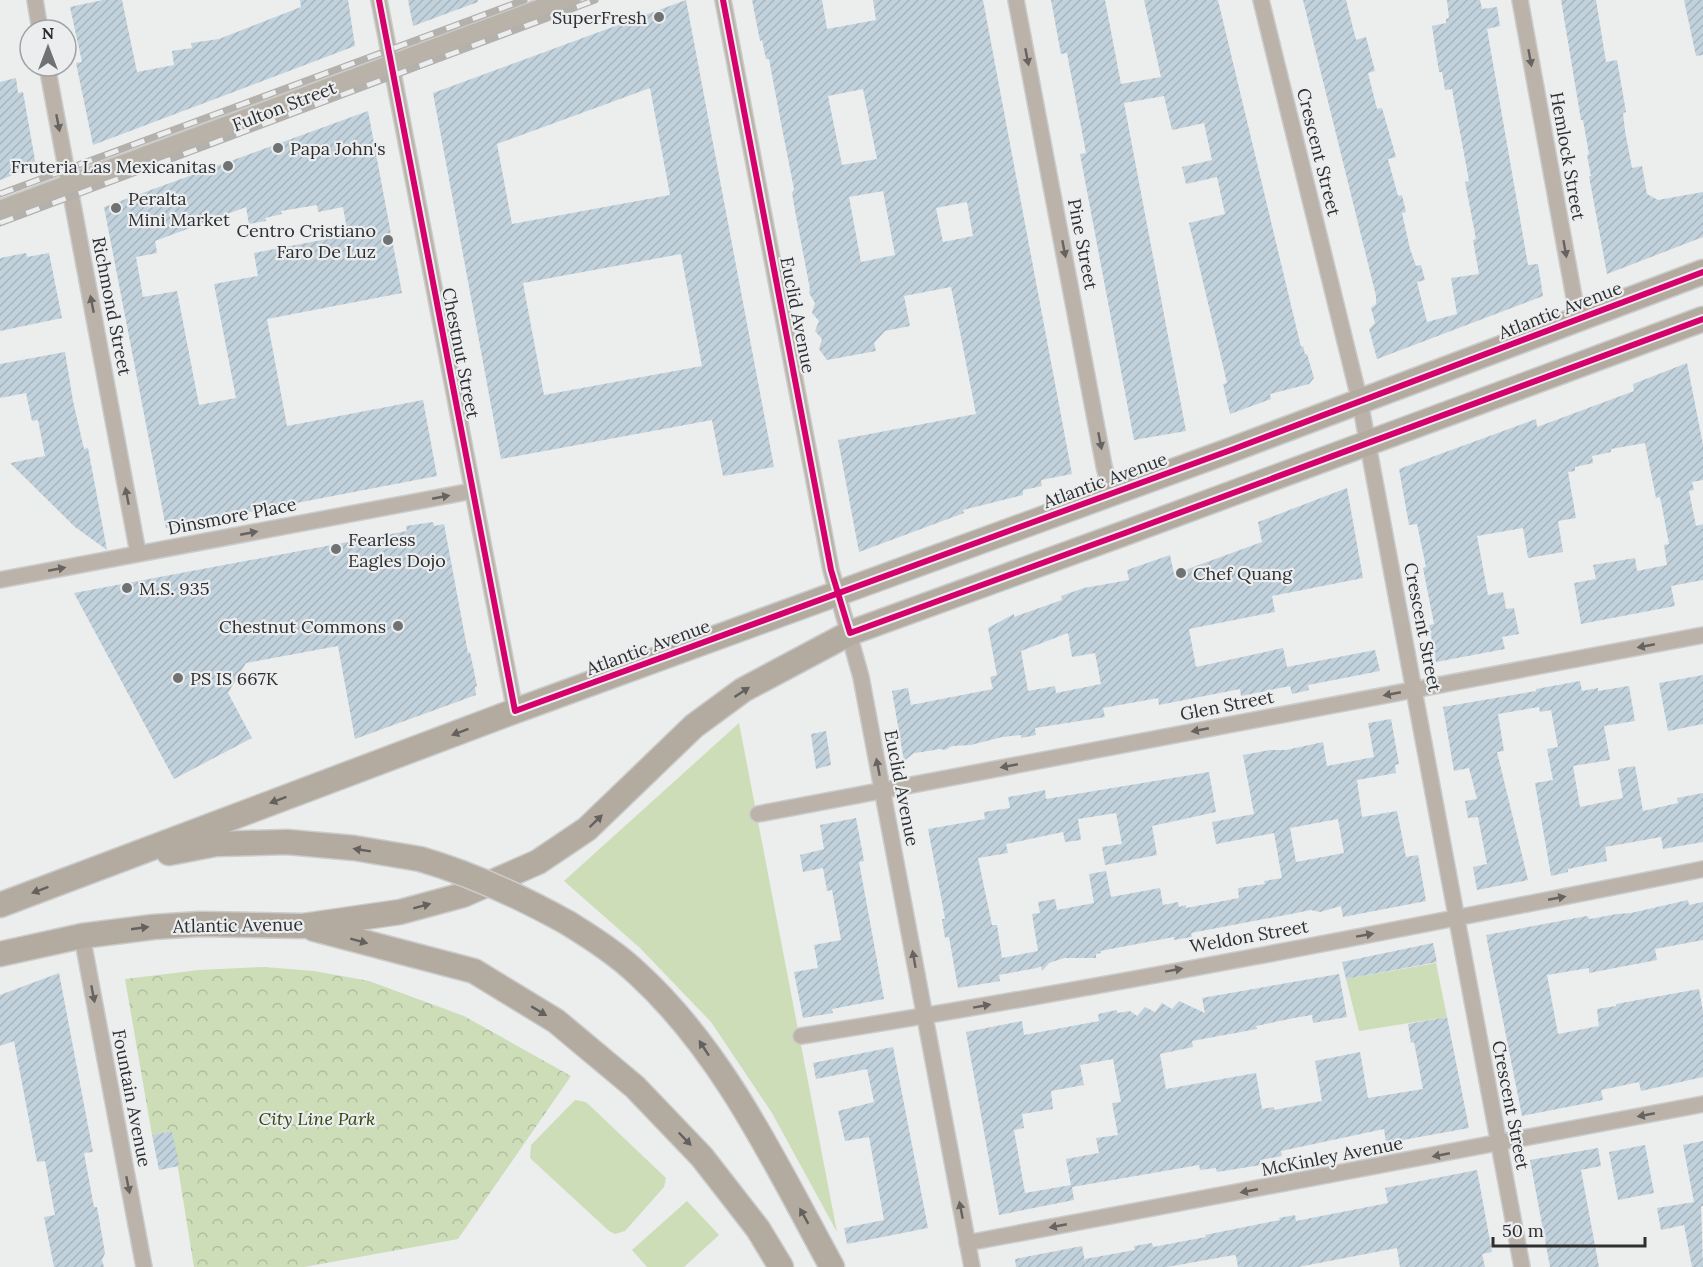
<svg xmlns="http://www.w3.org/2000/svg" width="1703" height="1267" viewBox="0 0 1703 1267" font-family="Lora,serif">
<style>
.grass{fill:#ccddb8}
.park{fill:url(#park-crowns)}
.building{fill:url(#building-hatch);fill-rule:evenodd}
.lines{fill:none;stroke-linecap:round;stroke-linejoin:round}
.street-casing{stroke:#cacbcb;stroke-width:18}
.secondary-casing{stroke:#cacbcb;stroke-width:26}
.primary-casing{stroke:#cacbcb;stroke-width:27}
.street{stroke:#bbb2aa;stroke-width:15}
.secondary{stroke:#b9b2a9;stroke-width:22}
.primary{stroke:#b3aaa0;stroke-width:24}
.rail-casing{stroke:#b4b0ac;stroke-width:7}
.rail{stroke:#ebedee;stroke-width:4.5;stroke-dasharray:14;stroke-linecap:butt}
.primary-bridge-casing{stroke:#cacbcb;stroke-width:27;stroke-linecap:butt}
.primary-bridge{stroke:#b3aaa0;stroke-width:24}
.cycleway-casing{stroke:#ebedee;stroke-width:10}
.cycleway{stroke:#d6006c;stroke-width:6}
.oneway{fill:#666361}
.oneway2{fill:#63605d}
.poi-dot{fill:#707272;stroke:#ebedee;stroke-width:2}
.labels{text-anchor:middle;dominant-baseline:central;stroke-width:4.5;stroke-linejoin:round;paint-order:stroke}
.poi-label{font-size:18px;fill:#2e2f30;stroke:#ebedee;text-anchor:start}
.street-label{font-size:18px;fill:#2e2f30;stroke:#ebedee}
.park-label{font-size:18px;font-style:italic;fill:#31460c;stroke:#ebedee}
</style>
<defs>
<pattern id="park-crowns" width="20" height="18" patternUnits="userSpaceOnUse" patternTransform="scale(1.5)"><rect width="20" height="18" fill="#ccddb8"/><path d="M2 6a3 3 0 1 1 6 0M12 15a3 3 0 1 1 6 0" fill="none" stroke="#b0be9e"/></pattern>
<pattern id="building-hatch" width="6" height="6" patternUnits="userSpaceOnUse" patternTransform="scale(1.5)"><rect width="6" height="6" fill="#c2d2dd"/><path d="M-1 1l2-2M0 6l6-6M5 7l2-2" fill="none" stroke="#a7b5be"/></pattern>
</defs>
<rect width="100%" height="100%" fill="#eceded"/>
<g class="grass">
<polygon points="739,723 837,1232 772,1113 711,1022 640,948 564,881"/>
<polygon points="1436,963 1447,1017 1359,1031 1346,979"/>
<polygon points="575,1100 586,1102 666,1178 664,1187 625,1231 615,1234 609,1231 530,1158 531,1145"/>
<polygon points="687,1201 719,1235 684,1267 647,1267 632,1250"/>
</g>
<polygon class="park" points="264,967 314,971 369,981 464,1016 571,1076 458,1239 304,1267 194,1267 172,1131 152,1135 125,979 199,970"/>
<g class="building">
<polygon points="103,0 122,0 137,72 174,65 172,51 192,48 191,43 219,39 301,7 300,0 348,0 355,46 93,145 76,63 82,62 70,7"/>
<polygon points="408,0 478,0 478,2 413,26"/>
<path d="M 686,0 L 774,467 L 723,476 L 712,420 L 501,459 L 433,93 ZM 650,88 L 670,195 L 512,224 L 497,144 ZM 681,254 L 702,366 L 544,395 L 523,283 Z"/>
<path d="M 752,0 L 822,0 L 827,29 L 876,20 L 873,0 L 983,0 L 1072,474 L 1041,480 L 1042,486 L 1023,490 L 1023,495 L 963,510 L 964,513 L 859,552 L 838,440 L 976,414 L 960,332 L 951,287 L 904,296 L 910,326 L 885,331 L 874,343 L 876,351 L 827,360 L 819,349 L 822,339 L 815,331 L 819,321 L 812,313 L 815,303 L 809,293 L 810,289 L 796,216 L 792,193 L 794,189 L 781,123 L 769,59 L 766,59 L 762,40 L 760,41 ZM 863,89 L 877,159 L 842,165 L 828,96 ZM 883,191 L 895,255 L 861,262 L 849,197 ZM 967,202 L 973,236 L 943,242 L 936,208 Z"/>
<polygon points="1051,0 1105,0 1121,84 1161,77 1144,0 1218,0 1301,347 1303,346 1305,354 1307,354 1314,378 1309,384 1270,394 1271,399 1230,414 1223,384 1227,383 1189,223 1225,214 1217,177 1186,184 1182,167 1212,160 1204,123 1172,130 1164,96 1124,103 1186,431 1134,440 1080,154 1086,153 1072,80 1067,53 1061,54"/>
<polygon points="1303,0 1346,0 1356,40 1366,37 1375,71 1368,73 1377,109 1382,108 1396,157 1388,159 1398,196 1402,195 1406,212 1402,213 1410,249 1416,266 1421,265 1425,280 1417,282 1427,322 1457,314 1451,278 1479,274 1473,240 1476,239 1465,182 1469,181 1452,89 1445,90 1442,72 1439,72 1432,26 1446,23 1446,19 1449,18 1447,0 1480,0 1482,9 1497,7 1500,26 1487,29 1528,265 1538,264 1543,296 1377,359 1369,329 1375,323 1371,308 1376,304 1376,296"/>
<polygon points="1561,0 1596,0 1606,62 1617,60 1626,112 1623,113 1625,131 1632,168 1642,166 1647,194 1658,200 1703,192 1703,237 1607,274 1589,176 1591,176 1587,155 1589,154 1583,120 1581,120"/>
<polygon points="1684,0 1703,0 1703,55 1696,56"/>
<polygon points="16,78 18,93 23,92 36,166 0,180 0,82"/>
<path d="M 368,111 L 402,293 L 267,319 L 287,426 L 423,400 L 437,476 L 166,528 L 104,207 ZM 317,205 L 318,212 L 343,207 L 348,235 L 254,253 L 258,276 L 214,284 L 236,398 L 199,405 L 177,291 L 143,297 L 136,257 L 157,253 L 155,241 L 246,207 L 249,224 L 266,221 L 265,218 L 282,214 L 281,211 Z"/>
<polygon points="26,253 27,257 49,253 62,318 0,331 0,258"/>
<polygon points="65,352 73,401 84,449 88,448 107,550 75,527 10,463 45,456 38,420 32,421 26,393 0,398 0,364"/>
<polygon points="1687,363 1703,445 1703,480 1692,482 1694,490 1689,491 1696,526 1703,524 1703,580 1671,586 1675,606 1581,624 1574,583 1596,579 1593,565 1635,558 1637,571 1667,565 1664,545 1669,544 1663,512 1660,497 1656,498 1645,443 1611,449 1611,452 1592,456 1593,463 1575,467 1575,471 1568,472 1576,518 1558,521 1563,552 1528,558 1523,528 1477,536 1488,595 1503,592 1506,609 1514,608 1519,634 1502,637 1505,649 1436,662 1429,625 1434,624 1423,568 1426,567 1417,524 1409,525 1399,469 1536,419 1537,427 1634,391 1633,384"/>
<path d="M 1347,488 L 1363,578 L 1272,596 L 1275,612 L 1189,629 L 1196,667 L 1283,648 L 1287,667 L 1375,650 L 1380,671 L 1308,685 L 1309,690 L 1292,694 L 1290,686 L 1241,696 L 1240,689 L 1159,705 L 1158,698 L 1103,708 L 1105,717 L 1035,728 L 1036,735 L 1021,738 L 1021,735 L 1002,737 L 971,745 L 952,746 L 945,750 L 940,749 L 922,752 L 914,753 L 904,761 L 892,691 L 908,688 L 911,705 L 993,689 L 990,677 L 997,675 L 988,628 L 1014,614 L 1014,617 L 1062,600 L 1061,596 L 1084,588 L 1129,580 L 1127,570 L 1170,555 L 1174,574 L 1262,542 L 1258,522 ZM 1068,633 L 1072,657 L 1095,653 L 1101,684 L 1056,693 L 1055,686 L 1028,691 L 1021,651 Z"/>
<polygon points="433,522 434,526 444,524 468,653 470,652 477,686 475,687 476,695 355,739 338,646 246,663 228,693 252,738 174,779 74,593 407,531 406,526"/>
<polygon points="1703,675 1703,724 1668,731 1659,683"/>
<polygon points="1580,681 1582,691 1598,688 1598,691 1629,686 1635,721 1604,726 1610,760 1573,766 1580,807 1623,798 1618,769 1635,766 1643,811 1678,803 1677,798 1703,793 1703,842 1663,849 1661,837 1605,847 1607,861 1568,869 1568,872 1551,876 1535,783 1553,780 1547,749 1558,747 1551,710 1540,712 1539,707 1498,714 1504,751 1497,752 1528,880 1477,890 1473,867 1487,864 1478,817 1468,818 1465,801 1477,799 1469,768 1454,771 1443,707 1536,691 1536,689"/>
<path d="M 1391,719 L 1399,764 L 1395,765 L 1396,773 L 1357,780 L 1362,817 L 1397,811 L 1406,857 L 1418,855 L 1426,901 L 1343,917 L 1341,906 L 1320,912 L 1311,910 L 1296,913 L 1191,933 L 1192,937 L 1174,940 L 1174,937 L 1100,951 L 1101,953 L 1096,954 L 1096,958 L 1064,958 L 1049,963 L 1042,971 L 1041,966 L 1037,968 L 999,975 L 1000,981 L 958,988 L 949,937 L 945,938 L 942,919 L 945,919 L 941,897 L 928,829 L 985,819 L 984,812 L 1010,808 L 1008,797 L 1026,794 L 1045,790 L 1046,799 L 1209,772 L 1216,812 L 1152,826 L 1157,855 L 1105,865 L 1102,847 L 1122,844 L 1116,813 L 1078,819 L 1081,840 L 1065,842 L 1063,832 L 1006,844 L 1008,853 L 978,858 L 992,925 L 997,925 L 1002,958 L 1038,951 L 1032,914 L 1040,913 L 1038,902 L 1055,899 L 1057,910 L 1094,903 L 1089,874 L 1106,871 L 1111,897 L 1160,888 L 1163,905 L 1178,902 L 1179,907 L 1186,905 L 1186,908 L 1239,898 L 1238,888 L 1265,884 L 1264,881 L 1282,878 L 1274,833 L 1216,844 L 1212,822 L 1254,814 L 1243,755 L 1270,750 L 1286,750 L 1323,742 L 1327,766 L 1374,757 L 1368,723 ZM 1338,819 L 1344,853 L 1296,862 L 1290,828 Z"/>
<polygon points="826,731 831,765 816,769 811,734"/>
<polygon points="856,818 864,861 859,862 884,999 832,1009 833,1013 803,1018 794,972 818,968 814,945 841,940 832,890 827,891 823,868 803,872 800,855 824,849 820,825"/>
<polygon points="1688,900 1689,905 1703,902 1703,940 1655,949 1657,960 1589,973 1589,968 1547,975 1558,1034 1599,1026 1597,1009 1616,1006 1616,1004 1699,989 1703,1012 1703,1077 1641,1091 1639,1082 1601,1090 1603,1100 1522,1116 1486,935 1587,916 1590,919 1617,914 1631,913"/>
<polygon points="1433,943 1437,962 1346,979 1342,962"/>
<polygon points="59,973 93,1152 84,1153 94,1207 97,1207 105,1253 102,1260 104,1267 54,1267 44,1217 55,1215 45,1161 37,1162 14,1041 0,1046 0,995"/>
<path d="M 1339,974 L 1347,1017 L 1313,1023 L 1312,1015 L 1294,1018 L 1256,1026 L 1257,1029 L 1192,1041 L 1193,1047 L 1160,1054 L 1166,1089 L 1256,1073 L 1262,1109 L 1274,1107 L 1274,1110 L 1322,1101 L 1315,1061 L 1360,1052 L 1368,1098 L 1423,1089 L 1414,1042 L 1411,1043 L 1408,1024 L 1447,1017 L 1469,1128 L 1386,1143 L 1384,1129 L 1281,1151 L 1282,1156 L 1260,1160 L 1261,1165 L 1217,1172 L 1216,1168 L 1200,1170 L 1199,1165 L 1072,1187 L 1074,1200 L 999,1215 L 966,1032 L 1022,1021 L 1024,1035 L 1099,1021 L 1098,1014 L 1117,1010 L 1117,1013 L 1130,1011 L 1137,1016 L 1145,1007 L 1155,1012 L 1162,1003 L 1172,1009 L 1179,1001 L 1205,1013 L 1202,998 ZM 1113,1059 L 1121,1102 L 1112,1103 L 1118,1135 L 1096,1138 L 1099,1153 L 1066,1159 L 1071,1185 L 1025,1193 L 1014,1130 L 1024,1128 L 1022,1114 L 1053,1109 L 1051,1091 L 1084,1085 L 1080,1065 Z"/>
<polygon points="893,1047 928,1228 847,1244 844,1228 884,1220 869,1137 845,1141 838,1111 874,1102 867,1069 816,1079 813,1063"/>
<polygon points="172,1131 179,1166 159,1170 152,1135"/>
<polygon points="1703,1141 1703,1206 1701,1206 1703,1267 1692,1267 1684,1225 1661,1230 1657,1208 1694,1202 1683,1145"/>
<polygon points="1645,1145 1654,1193 1618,1200 1609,1152"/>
<polygon points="1598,1148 1601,1166 1581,1170 1599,1267 1550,1267 1530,1160"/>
<polygon points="1477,1170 1492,1252 1482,1254 1485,1267 1400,1267 1397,1248 1298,1267 1238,1267 1236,1256 1234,1255 1167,1267 1016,1267 1015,1259 1082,1246 1086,1267 1085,1259 1135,1250 1134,1246 1152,1243 1153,1247 1190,1240 1206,1237 1205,1235 1280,1220 1279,1218 1295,1215 1296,1221 1388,1203 1385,1188"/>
</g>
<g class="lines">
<g class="street-casing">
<g id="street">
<polyline points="35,0 40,30"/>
<polyline points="379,0 515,711"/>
<polyline points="723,0 831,570 861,677 972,1267"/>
<polyline points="1016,0 1104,466 1111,494"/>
<polyline points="1261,0 1360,402 1522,1267"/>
<polyline points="1520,0 1578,319"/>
<polyline points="47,66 138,553"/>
<polyline points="0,580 472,491"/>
<polyline points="758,814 1703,635"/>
<polyline points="82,936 144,1267"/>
<path d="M 801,1036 C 1103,988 1403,929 1703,869"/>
<polyline points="967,1243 1703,1104"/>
</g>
</g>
<g class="secondary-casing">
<polyline id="secondary" points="0,212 569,0"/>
</g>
<g class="primary-casing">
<g id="primary">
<polyline points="169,853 216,844 287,842 354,848 420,859"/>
<polyline points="0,905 515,711 1231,450 1703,272"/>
<path d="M 568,923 C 592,938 617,954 638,974 C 725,1054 776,1165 832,1267"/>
<polyline points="314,929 474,971 556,1021 635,1087 702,1157 758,1229 781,1267"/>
<polyline points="0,954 82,936 153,927 200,924 303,926 400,912 463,895 538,862 587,829 694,726 743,690 850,633 1125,533 1703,319"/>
</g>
</g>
<use href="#street" class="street"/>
<use href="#secondary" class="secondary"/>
<use href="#primary" class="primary"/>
<g class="rail-casing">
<g id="rail">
<polyline points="0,194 524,0"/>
<polyline points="0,223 595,0"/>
</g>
</g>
<use href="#rail" class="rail"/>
<g class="primary-bridge-casing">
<path id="primary-bridge" d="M 420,859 C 472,874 521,897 568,923"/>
</g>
<use href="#primary-bridge" class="primary-bridge"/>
<g class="cycleway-casing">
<g id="cycleway">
<polyline points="379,0 515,711 1231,450 1703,272"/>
<polyline points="723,0 831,570 850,633 1125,533 1703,319"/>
</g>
</g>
<use href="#cycleway" class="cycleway"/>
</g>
<defs><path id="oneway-solid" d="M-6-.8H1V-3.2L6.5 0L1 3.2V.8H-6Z" transform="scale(1.5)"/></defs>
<g class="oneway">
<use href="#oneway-solid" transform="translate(1027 57) rotate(79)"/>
<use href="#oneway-solid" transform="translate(1530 58) rotate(80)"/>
<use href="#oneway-solid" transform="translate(58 123) rotate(79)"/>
<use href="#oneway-solid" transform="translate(1064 249) rotate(79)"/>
<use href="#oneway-solid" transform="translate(1565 249) rotate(80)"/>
<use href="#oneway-solid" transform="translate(92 304) rotate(-101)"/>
<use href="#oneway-solid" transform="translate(1100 441) rotate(79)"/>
<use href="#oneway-solid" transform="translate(127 496) rotate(-101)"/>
<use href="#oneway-solid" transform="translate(441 497) rotate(-11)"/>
<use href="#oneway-solid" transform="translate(249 533) rotate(-11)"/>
<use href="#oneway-solid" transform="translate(57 569) rotate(-11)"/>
<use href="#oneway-solid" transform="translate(1646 646) rotate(169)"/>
<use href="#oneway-solid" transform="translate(1392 694) rotate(169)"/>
<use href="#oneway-solid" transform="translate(1200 730) rotate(169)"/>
<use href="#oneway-solid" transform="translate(1009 766) rotate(169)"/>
<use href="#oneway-solid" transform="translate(878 767) rotate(-101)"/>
<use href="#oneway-solid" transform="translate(1557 898) rotate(-11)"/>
<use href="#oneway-solid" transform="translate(1365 935) rotate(-10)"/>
<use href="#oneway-solid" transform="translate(914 959) rotate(-100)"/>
<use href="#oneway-solid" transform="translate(1174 970) rotate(-10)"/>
<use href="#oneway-solid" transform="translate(93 994) rotate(79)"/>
<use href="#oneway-solid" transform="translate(982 1006) rotate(-10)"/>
<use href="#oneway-solid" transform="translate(1646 1115) rotate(169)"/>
<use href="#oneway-solid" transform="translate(1441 1155) rotate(169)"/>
<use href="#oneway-solid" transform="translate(128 1185) rotate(79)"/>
<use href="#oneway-solid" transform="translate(1249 1191) rotate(169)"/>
<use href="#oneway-solid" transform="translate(961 1210) rotate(-101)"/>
<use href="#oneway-solid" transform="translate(1058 1226) rotate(169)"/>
</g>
<g class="oneway2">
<use href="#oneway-solid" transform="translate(742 692) rotate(-33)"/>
<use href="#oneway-solid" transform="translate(460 732) rotate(159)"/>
<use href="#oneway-solid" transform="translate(278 800) rotate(159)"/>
<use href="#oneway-solid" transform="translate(596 821) rotate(-44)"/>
<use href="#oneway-solid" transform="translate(362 850) rotate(-171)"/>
<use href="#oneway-solid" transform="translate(40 890) rotate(159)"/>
<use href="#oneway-solid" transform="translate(422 906) rotate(-15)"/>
<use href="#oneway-solid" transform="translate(140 928) rotate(-8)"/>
<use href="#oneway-solid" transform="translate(359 941) rotate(15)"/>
<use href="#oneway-solid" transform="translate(539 1011) rotate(31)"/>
<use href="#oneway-solid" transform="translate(704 1048) rotate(-123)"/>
<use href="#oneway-solid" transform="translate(685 1139) rotate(46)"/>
<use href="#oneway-solid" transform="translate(804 1216) rotate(-119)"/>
</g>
<g class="poi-dot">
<circle cx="659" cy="17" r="6"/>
<circle cx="278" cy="148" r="6"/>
<circle cx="228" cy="166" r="6"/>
<circle cx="116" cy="208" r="6"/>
<circle cx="388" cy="240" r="6"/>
<circle cx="336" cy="549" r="6"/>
<circle cx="1181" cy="573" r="6"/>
<circle cx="127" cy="588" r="6"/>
<circle cx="398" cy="626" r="6"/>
<circle cx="178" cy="678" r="6"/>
</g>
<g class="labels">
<g class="poi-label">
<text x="647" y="17" text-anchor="end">SuperFresh</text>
<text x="290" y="148">Papa John's</text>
<text x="216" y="166" text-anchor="end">Fruteria Las Mexicanitas</text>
<text x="128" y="198">Peralta<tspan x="128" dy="21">Mini Market</tspan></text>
<text x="376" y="230" text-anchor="end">Centro Cristiano<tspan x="376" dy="21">Faro De Luz</tspan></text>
<text x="348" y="539">Fearless<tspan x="348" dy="21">Eagles Dojo</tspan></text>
<text x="1193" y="573">Chef Quang</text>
<text x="139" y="588">M.S. 935</text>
<text x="386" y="626" text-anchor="end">Chestnut Commons</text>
<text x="190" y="678">PS IS 667K</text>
</g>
<g class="street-label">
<text transform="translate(284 106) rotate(-21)">Fulton Street</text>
<text transform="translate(1319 152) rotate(76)">Crescent Street</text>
<text transform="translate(1568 156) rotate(80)">Hemlock Street</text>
<text transform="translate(1083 244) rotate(79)">Pine Street</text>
<text transform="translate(112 306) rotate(79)">Richmond Street</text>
<text transform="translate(1560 310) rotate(-21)">Atlantic Avenue</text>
<text transform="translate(798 315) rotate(79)">Euclid Avenue</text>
<text transform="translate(461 353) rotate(79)">Chestnut Street</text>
<text transform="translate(1105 480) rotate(-20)">Atlantic Avenue</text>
<text transform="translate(232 516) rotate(-11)">Dinsmore Place</text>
<text transform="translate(1423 627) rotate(79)">Crescent Street</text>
<text transform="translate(648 647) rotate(-20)">Atlantic Avenue</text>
<text transform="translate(1227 705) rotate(-11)">Glen Street</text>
<text transform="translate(902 788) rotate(79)">Euclid Avenue</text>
<text transform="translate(238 925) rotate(-1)">Atlantic Avenue</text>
<text transform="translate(1249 936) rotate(-10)">Weldon Street</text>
<text transform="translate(132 1098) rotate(79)">Fountain Avenue</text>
<text transform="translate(1511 1105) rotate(79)">Crescent Street</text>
<text transform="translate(1332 1156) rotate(-11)">McKinley Avenue</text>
</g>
<g class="park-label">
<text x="317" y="1118">City Line Park</text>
</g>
</g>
<g transform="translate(48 48)"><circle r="28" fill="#ebedee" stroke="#9fa1a2" stroke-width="1.5"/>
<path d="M0-4.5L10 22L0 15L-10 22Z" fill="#707272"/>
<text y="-9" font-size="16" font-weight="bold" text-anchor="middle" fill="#2e2f30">N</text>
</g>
<path d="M1493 1237v9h152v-9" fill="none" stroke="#2e2f30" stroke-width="3"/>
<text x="1502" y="1237" font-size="18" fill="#2e2f30" stroke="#ebedee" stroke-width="4.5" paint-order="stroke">50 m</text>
</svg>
